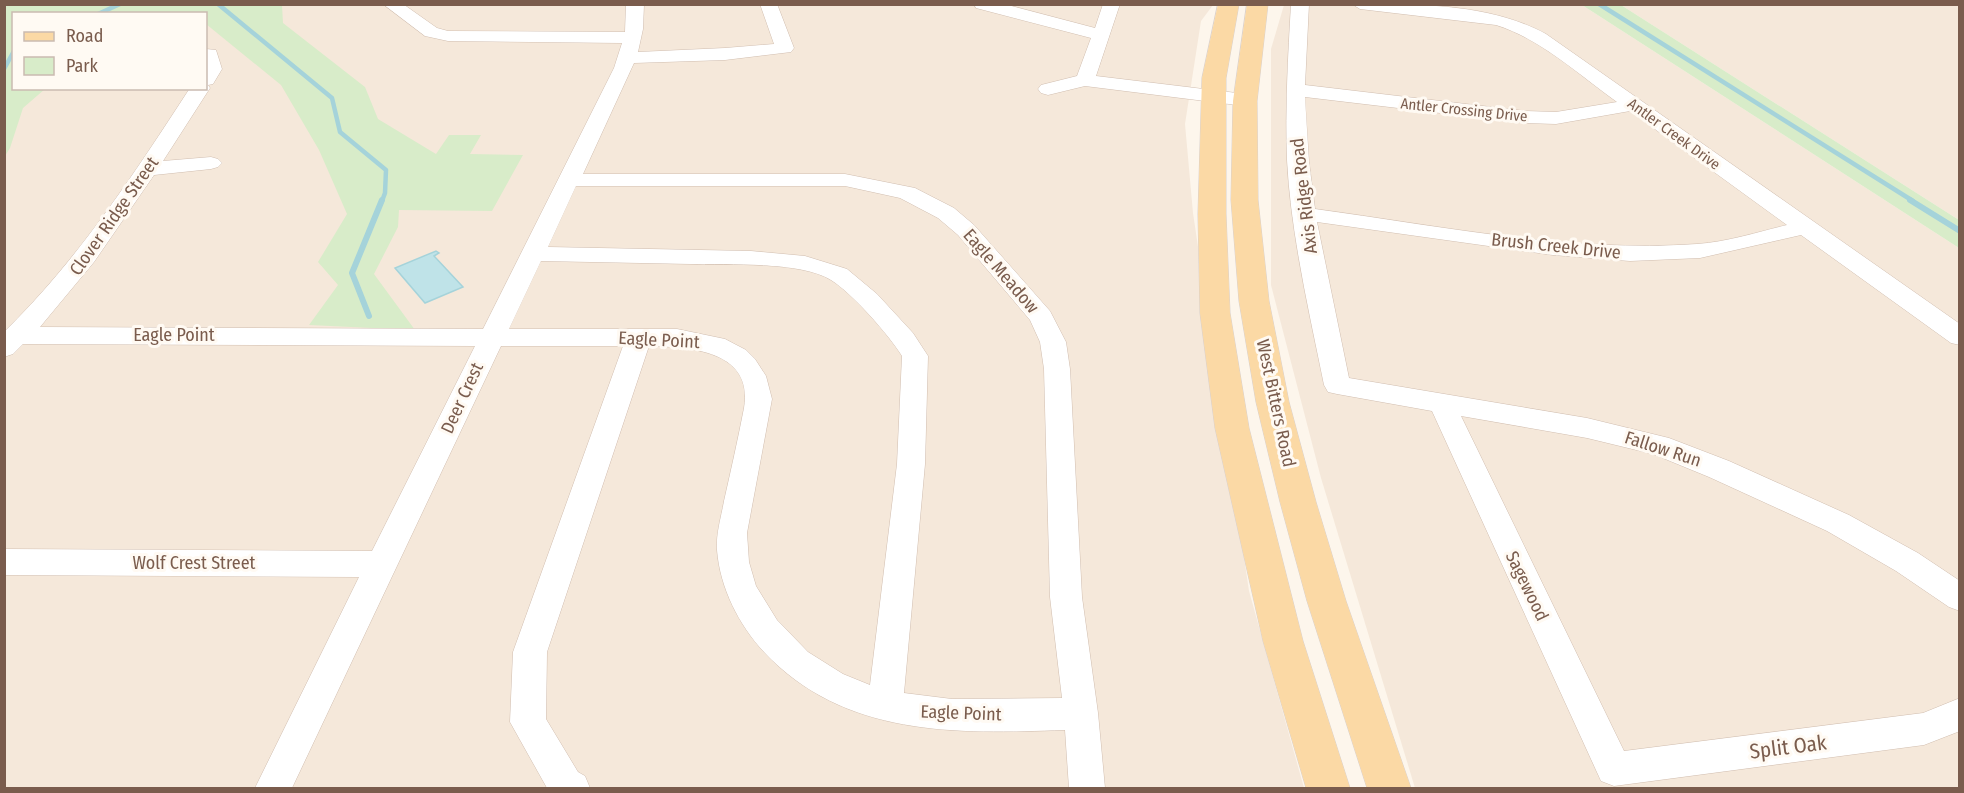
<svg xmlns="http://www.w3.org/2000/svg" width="1964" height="793" viewBox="0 0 1964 793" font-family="'Fira Sans Condensed',sans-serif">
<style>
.residential{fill:#f5e8da}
.green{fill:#d8ecc9}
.water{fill:#bfe3e8;stroke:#a5d3da;stroke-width:1.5}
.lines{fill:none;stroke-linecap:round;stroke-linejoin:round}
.stream-far1{stroke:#a5d3da;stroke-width:4.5}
.stream{stroke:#a5d3da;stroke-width:6}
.minor-casing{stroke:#d1beb0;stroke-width:1}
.major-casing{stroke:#dad1cd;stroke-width:1}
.minor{fill:#fff;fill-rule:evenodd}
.major{fill:#fbd9a5;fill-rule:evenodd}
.labels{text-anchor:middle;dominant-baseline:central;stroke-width:6;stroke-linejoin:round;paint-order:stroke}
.far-street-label{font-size:15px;fill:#7a5c4d;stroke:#fffaf3}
.street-label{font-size:18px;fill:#7a5c4d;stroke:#fffaf3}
.near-street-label{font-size:21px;fill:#7a5c4d;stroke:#fffaf3}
</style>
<rect width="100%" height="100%" fill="#fdf6ec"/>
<g class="residential">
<polygon points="136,4 1213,5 1201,21 1185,124 1193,213 1249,591 1304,788 5,788 4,56 14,88 206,88 206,14"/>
<polygon points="1284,5 1582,5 1959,248 1959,788 1415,788 1321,478 1271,285 1271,49"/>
<polygon points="1621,5 1959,5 1959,220"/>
</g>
<g class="green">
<polygon points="5,4 282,5 283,23 365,87 378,119 436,154 449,135 481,135 470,154 523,155 492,211 399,210 398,227 374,274 415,330 309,325 338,285 318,262 347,214 319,150 281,85 206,24 206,14 14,14 14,88 45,89 23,108 10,148 5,156"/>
<polygon points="1582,5 1621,5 1959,220 1959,248"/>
</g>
<polygon class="water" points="436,251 439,253 434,256 463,287 425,303 395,268"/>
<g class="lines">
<g class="stream-far1">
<polyline points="218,4 332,98 340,132 386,170 385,193 382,201"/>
<polyline points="1599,4 1913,201"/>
<polyline points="98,14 120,4"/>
<polyline points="4,69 14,51"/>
</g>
<g class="stream">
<polyline points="1910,200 1960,231"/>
<polyline points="369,316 352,273 382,200"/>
</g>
<g class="minor-casing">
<g id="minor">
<path d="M 383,4 L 403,4 L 437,28 L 448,31 L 625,32 L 626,4 L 644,4 L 643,29 L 638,52 L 725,48 L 774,44 L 760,4 L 777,4 L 794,48 L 791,52 L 725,60 L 634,63 L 583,174 L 845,174 L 915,188 L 954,208 L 974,225 L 1050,311 L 1066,342 L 1070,369 L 1082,597 L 1098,713 L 1105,788 L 1069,788 L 1065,730 C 956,734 844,737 764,652 C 739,625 720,588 717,550 C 716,533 721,518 724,501 C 731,470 738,439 744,408 C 754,350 689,347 649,346 L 547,652 L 546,719 L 578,772 L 585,776 L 590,788 L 547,788 L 510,722 L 513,652 L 623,346 L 501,346 L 292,788 L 255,788 L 359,577 L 4,575 L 4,549 L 372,551 L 475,346 L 23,344 L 13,354 L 4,357 L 4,332 C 78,260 134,174 190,88 L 206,88 L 206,49 L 216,50 L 222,69 L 213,84 L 208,85 L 210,88 L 163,161 L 211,157 L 218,159 L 222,163 L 218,167 L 211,169 L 154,175 L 94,262 L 40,327 L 483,329 L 614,68 L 622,43 L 448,41 L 425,36 ZM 576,186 L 845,186 L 900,198 L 938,218 L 958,235 L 1030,320 L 1040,342 L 1044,369 L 1050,597 L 1062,698 L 952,699 L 904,693 L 925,464 L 928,356 L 913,333 L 877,294 L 847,269 L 805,256 L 751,251 L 548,247 ZM 541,261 C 591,262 641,263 691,264 C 727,265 801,261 831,280 C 852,293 889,335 902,356 L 897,464 L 870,685 L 843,674 L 808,652 L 777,620 L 756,586 L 749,562 L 747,533 L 772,399 L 766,376 L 755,359 L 746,350 L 725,339 L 677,329 L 509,329 Z"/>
<polygon points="974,4 1004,4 1095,28 1103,4 1120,4 1096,76 1245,94 1252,96 1255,100 1252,104 1245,106 1085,86 1048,95 1041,93 1038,89 1041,85 1077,76 1091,38 976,8"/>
<path d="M 1291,4 L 1309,4 L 1305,85 L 1525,111 L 1556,112 L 1617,102 C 1579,75 1541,39 1496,25 L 1360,9 L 1352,4 C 1416,4 1489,3 1546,34 L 1960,324 L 1960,345 L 1951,343 L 1801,235 L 1700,258 L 1630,261 L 1553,255 L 1317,222 L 1349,378 L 1587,418 L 1669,438 L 1729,461 L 1849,515 L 1918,553 L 1960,581 L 1960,611 L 1949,607 L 1896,571 L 1827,531 L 1709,477 L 1653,454 L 1587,438 L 1461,416 L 1624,751 L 1923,713 L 1960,698 L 1960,731 L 1924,745 L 1614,786 L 1601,781 L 1432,411 L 1337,394 L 1328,392 L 1324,385 C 1309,311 1291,235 1287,160 C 1285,107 1288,56 1291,4 ZM 1305,97 L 1525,123 L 1556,124 L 1630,111 L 1787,225 C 1758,232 1727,242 1697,244 C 1571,253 1441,226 1315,209 L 1309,162 Z"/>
</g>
</g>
<g class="major-casing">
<g id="major">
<polygon points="1218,4 1239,4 1226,78 1226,214 1230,313 1249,428 1303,641 1350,788 1306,788 1263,641 1215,428 1200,313 1198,214 1202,78"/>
<polygon points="1247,4 1268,4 1257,101 1258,200 1269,301 1289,402 1316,502 1346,601 1411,788 1367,788 1307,601 1280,502 1256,402 1239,301 1231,200 1233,101"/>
</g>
</g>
<use href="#minor" class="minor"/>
<use href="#major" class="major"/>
</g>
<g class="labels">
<g class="far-street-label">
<text transform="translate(1464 110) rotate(6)">Antler Crossing Drive</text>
<text transform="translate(1674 134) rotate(36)">Antler Creek Drive</text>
</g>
<g class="street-label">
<text transform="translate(1304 196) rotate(-97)">Axis Ridge Road</text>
<text transform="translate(114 216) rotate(-55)">Clover Ridge Street</text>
<text transform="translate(1556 246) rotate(6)">Brush Creek Drive</text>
<text transform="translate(1001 271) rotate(49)">Eagle Meadow</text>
<text x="174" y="335">Eagle Point</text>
<text transform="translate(659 340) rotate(3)">Eagle Point</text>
<text transform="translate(462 398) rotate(-65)">Deer Crest</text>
<text transform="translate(1276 403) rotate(78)">West Bitters Road</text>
<text transform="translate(1663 449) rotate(18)">Fallow Run</text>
<text x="194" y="563">Wolf Crest Street</text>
<text transform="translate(1527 586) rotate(64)">Sagewood</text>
<text transform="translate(961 713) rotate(2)">Eagle Point</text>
</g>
<g class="near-street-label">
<text transform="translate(1788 747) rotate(-7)">Split Oak</text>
</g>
</g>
<rect width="1964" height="793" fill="none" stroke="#7a5c4d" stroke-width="12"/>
<rect x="12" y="12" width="195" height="78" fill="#fffaf3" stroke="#cabbb1" stroke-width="1.5"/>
<rect x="24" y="32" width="30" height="9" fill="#fbd9a5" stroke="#cabbb1" stroke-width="1.5"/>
<text x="66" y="42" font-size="18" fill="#7a5c4d">Road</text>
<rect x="24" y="57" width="30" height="18" fill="#d8ecc9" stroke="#cabbb1" stroke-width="1.5"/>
<text x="66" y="72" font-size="18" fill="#7a5c4d">Park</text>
</svg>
